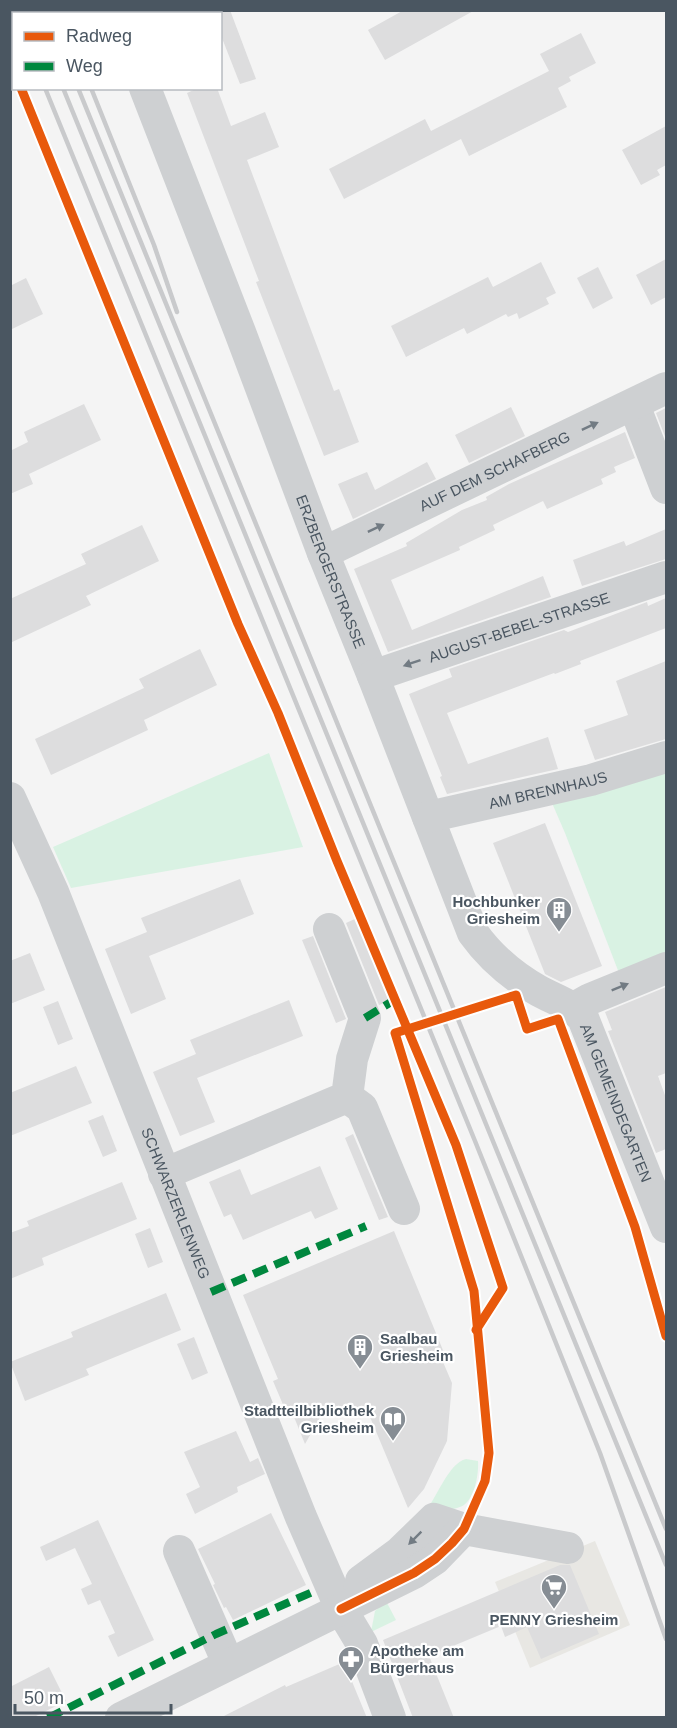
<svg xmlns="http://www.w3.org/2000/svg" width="677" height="1728" viewBox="0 0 677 1728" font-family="Helvetica,sans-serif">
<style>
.commercial{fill:#e8e7e3}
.green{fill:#d9f2e3}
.building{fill:#ddddde}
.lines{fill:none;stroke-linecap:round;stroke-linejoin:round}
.minor{stroke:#ced0d2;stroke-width:32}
.rail{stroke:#c9cacc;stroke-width:4.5}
.quiet{stroke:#00873e;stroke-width:8;stroke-dasharray:15 8;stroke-linecap:butt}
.cycleway-casing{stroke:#fff;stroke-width:13}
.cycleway{stroke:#e8590c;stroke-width:9}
.oneway{fill:#727b83}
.labels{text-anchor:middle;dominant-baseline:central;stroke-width:4.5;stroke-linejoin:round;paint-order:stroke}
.street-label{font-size:15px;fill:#4a5661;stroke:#fff}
.poi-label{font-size:15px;font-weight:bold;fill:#4a5661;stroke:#fff;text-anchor:end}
</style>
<rect width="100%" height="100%" fill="#f4f4f4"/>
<polygon class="commercial" points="595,1541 630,1625 530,1668 495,1582"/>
<g class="green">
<polygon points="269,753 303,847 71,888 53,847"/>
<polygon points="666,767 666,955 619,973 565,833 552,803"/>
<path d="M 466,1459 L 478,1461 C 479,1473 475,1497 464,1505 C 458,1509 451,1509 445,1510 C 438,1512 434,1513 427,1509 C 438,1495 449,1463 466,1459 Z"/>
<polygon points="386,1601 396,1620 371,1632 375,1611"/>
</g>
<g class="building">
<polygon points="220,10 230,10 256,79 240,84 220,33"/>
<polygon points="404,10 475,10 385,60 368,30"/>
<polygon points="581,33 596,63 569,77 571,81 558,88 567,107 469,156 461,139 344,199 329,169 425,119 431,131 549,71 540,54"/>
<polygon points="198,88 217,88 231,126 265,112 279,147 247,160 334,391 339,389 359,442 324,456 256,282 259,281 187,93"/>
<polygon points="666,126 666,165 657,170 660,175 641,185 622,150"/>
<polygon points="666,259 666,297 651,305 636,275"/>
<polygon points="541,262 556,293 546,298 549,304 519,319 517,313 508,317 506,314 467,334 464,328 406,357 391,326 488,277 493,287"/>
<polygon points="598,267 613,298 593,309 577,278"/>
<polygon points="26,278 43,314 10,330 10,286"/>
<polygon points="84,404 101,440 29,474 33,484 10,494 10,451 28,442 24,432"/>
<polygon points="511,407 525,436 469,463 455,435"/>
<polygon points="666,408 666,439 656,413"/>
<polygon points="625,432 635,458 614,467 616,472 601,479 603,484 547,509 543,501 493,525 495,530 459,547 460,550 391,580 412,630 543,576 551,597 388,652 354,569 407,546 406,543 462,510 487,500 486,497 509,484"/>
<polygon points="427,462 436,479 353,519 338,484 367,472 375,490"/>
<polygon points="142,525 159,561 86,596 91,605 10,643 10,599 86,564 81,554"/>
<polygon points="666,529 666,559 582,586 573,560 624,541 626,546"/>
<polygon points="666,598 666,628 580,661 581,664 555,674 554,673 447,713 468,764 548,737 558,769 447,794 440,777 442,776 409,694 452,677 449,669 564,630 568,632 647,602 648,606"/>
<polygon points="200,649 217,685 144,720 148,730 51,775 35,739 144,688 139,679"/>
<polygon points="666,661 666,739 595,760 584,730 628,715 616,681"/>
<polygon points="545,823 602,966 561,982 545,974 493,843"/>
<polygon points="240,879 254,914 149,956 166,999 131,1014 105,949 147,932 141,918"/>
<polygon points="357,918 390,1001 379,1005 346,923"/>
<polygon points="313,936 346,1019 336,1023 302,940"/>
<polygon points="30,953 45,990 10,1004 10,961"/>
<polygon points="666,987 666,1073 658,1076 666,1098 666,1149 656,1153 608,1031 612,1030 605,1012"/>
<polygon points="289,1000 303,1036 197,1078 215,1122 180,1136 153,1072 196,1054 190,1040"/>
<polygon points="58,1001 73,1039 58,1045 43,1007"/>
<polygon points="76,1066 92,1103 10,1136 10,1093"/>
<polygon points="103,1115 117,1151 103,1157 88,1121"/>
<polygon points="353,1134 388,1217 379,1220 345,1138"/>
<polygon points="320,1166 338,1209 315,1219 311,1211 243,1240 231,1214 224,1217 209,1182 240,1169 251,1195"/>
<polygon points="122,1182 137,1219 42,1258 44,1265 10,1279 10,1233 29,1226 27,1221"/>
<polygon points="150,1228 163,1262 148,1268 135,1234"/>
<polygon points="394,1231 447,1360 443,1362 452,1383 447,1441 424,1489 408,1508 370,1417 322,1414 305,1444 292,1412 287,1414 273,1381 278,1379 243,1295"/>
<polygon points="166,1293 181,1330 86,1369 89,1375 25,1401 10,1362 73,1337 71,1332"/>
<polygon points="194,1337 208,1373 192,1380 177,1344"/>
<polygon points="236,1431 250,1462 258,1458 265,1474 237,1487 238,1492 195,1514 186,1494 200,1487 184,1452"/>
<polygon points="271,1513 306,1585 233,1620 226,1607 224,1608 213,1585 215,1584 198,1549"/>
<polygon points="98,1520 154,1640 118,1657 108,1636 115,1633 100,1600 88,1605 81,1589 92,1584 75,1548 46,1561 40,1547"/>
<polygon points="560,1565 570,1565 599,1634 541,1659 527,1627 505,1637 501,1626 429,1656 454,1718 413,1718 383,1640"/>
<polygon points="344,1662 367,1718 220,1718 285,1685 286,1687"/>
<polygon points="49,1667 66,1701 32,1718 10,1718 10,1687"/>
</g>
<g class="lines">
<g class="minor">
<polyline points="115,10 116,14"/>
<path id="s1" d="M 145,88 L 240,332 L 323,553 L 373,676 L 473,933 C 491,958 512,976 539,991 C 555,1000 571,1004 583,1018 L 666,1227"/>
<polyline points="634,405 666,488"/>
<path id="s2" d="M 323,553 L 666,388"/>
<path id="s3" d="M 373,676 L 666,577"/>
<path id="s4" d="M 10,798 L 53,892 L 301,1517 L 341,1609 L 362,1644 L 390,1718"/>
<path id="s5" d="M 428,817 L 591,780 L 666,757"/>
<polyline points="574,1008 590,999 666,968"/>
<polyline points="347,1097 362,1108 404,1209"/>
<polyline points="164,1174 347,1097 352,1059 365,1018 329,929"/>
<polyline points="179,1551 228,1663"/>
<polyline points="359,1592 361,1581 399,1553 434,1519 464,1529 568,1548"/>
<polyline points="121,1718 414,1573 435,1559 464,1529"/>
</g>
<g class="rail">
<polyline points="13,10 14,14"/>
<polyline points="31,10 32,14"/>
<polyline points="46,10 47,14"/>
<polyline points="59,10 60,14"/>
<polyline points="45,88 475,1141 600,1453 666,1639"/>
<polyline points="63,88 666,1565"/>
<polyline points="78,88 666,1529"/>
<polyline points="91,88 154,245 177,312"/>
</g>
<g class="quiet">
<polyline points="10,63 14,71"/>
<polyline points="365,1018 396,999"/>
<polyline points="211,1292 366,1226"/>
<polyline points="48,1718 216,1634 317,1590"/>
</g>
<g class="cycleway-casing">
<g id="cycleway">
<polyline points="21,88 238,624 278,713 337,861 456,1145 503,1288 476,1330"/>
<polyline points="341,1609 414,1573 435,1559 452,1543 464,1529 485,1481 489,1453 474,1291 395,1033 516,995 527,1029 558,1019 635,1227 666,1336"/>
</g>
</g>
<use href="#cycleway" class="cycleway"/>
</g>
<defs><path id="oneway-solid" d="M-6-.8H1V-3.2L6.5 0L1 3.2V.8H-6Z" transform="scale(1.5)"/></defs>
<g class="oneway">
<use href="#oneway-solid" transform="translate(590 426) rotate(-25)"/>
<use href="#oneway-solid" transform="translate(376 528) rotate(-25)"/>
<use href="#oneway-solid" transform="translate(412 663) rotate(161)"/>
<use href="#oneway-solid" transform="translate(620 987) rotate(-22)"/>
<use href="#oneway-solid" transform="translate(415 1538) rotate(135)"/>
</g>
<defs>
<g id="building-pin" transform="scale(1.35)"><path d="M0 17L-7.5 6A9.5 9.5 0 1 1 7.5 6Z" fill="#868d94" stroke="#fff"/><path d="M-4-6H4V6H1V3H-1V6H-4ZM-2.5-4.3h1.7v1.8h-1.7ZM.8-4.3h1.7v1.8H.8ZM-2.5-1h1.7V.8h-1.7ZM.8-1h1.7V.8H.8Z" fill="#fff"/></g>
<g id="library-pin" transform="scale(1.35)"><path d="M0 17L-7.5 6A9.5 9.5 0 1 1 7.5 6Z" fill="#868d94" stroke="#fff"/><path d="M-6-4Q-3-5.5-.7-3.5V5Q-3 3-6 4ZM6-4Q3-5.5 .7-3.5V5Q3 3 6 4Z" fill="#fff"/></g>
<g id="supermarket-pin" transform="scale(1.35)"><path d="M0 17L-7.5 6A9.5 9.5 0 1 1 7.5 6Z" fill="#868d94" stroke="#fff"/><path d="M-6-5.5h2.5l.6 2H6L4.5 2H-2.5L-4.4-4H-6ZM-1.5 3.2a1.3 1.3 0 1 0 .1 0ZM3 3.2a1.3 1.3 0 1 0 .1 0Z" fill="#fff"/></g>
<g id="pharmacy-pin" transform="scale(1.35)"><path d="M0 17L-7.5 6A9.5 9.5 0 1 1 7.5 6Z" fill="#868d94" stroke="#fff"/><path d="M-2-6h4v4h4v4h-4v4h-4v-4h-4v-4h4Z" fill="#fff"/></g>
</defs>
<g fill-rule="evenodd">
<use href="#building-pin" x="559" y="910"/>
<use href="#building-pin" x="360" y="1347"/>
<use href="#library-pin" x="393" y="1419"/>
<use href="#supermarket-pin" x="554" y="1587"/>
<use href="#pharmacy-pin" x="351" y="1659"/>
</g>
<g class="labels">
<g class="street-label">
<text stroke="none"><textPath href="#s2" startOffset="190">AUF DEM SCHAFBERG</textPath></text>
<text stroke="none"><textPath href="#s1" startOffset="518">ERZBERGERSTRASSE</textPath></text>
<text stroke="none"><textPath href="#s3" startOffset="154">AUGUST-BEBEL-STRASSE</textPath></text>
<text stroke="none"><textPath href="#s5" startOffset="123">AM BRENNHAUS</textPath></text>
<text stroke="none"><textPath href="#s1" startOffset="1138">AM GEMEINDEGARTEN</textPath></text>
<text stroke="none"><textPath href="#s4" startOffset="438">SCHWARZERLENWEG</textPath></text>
</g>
<g class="poi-label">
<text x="540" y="901">Hochbunker<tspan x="540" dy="17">Griesheim</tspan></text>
<text x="380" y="1338" text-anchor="start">Saalbau<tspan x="380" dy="17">Griesheim</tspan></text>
<text x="374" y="1410">Stadtteilbibliothek<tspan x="374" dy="17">Griesheim</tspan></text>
<text x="554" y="1619" text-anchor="middle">PENNY Griesheim</text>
<text x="370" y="1650" text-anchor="start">Apotheke am<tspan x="370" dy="17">Bürgerhaus</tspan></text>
</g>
</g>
<rect width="677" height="1728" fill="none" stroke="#4a5661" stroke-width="24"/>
<rect x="12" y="12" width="210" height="78" fill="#ffffff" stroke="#b7bbc0" stroke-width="1.5"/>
<rect x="24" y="32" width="30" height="9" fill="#e8590c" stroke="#b7bbc0" stroke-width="1.5"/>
<text x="66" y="42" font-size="18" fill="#4a5661">Radweg</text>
<rect x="24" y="62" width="30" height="9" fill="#00873e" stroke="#b7bbc0" stroke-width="1.5"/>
<text x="66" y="72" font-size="18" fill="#4a5661">Weg</text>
<path d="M15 1704v9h156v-9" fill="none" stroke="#4a5661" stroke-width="3"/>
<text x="24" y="1704" font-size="18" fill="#4a5661" stroke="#ffffff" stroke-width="4.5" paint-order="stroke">50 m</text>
</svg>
